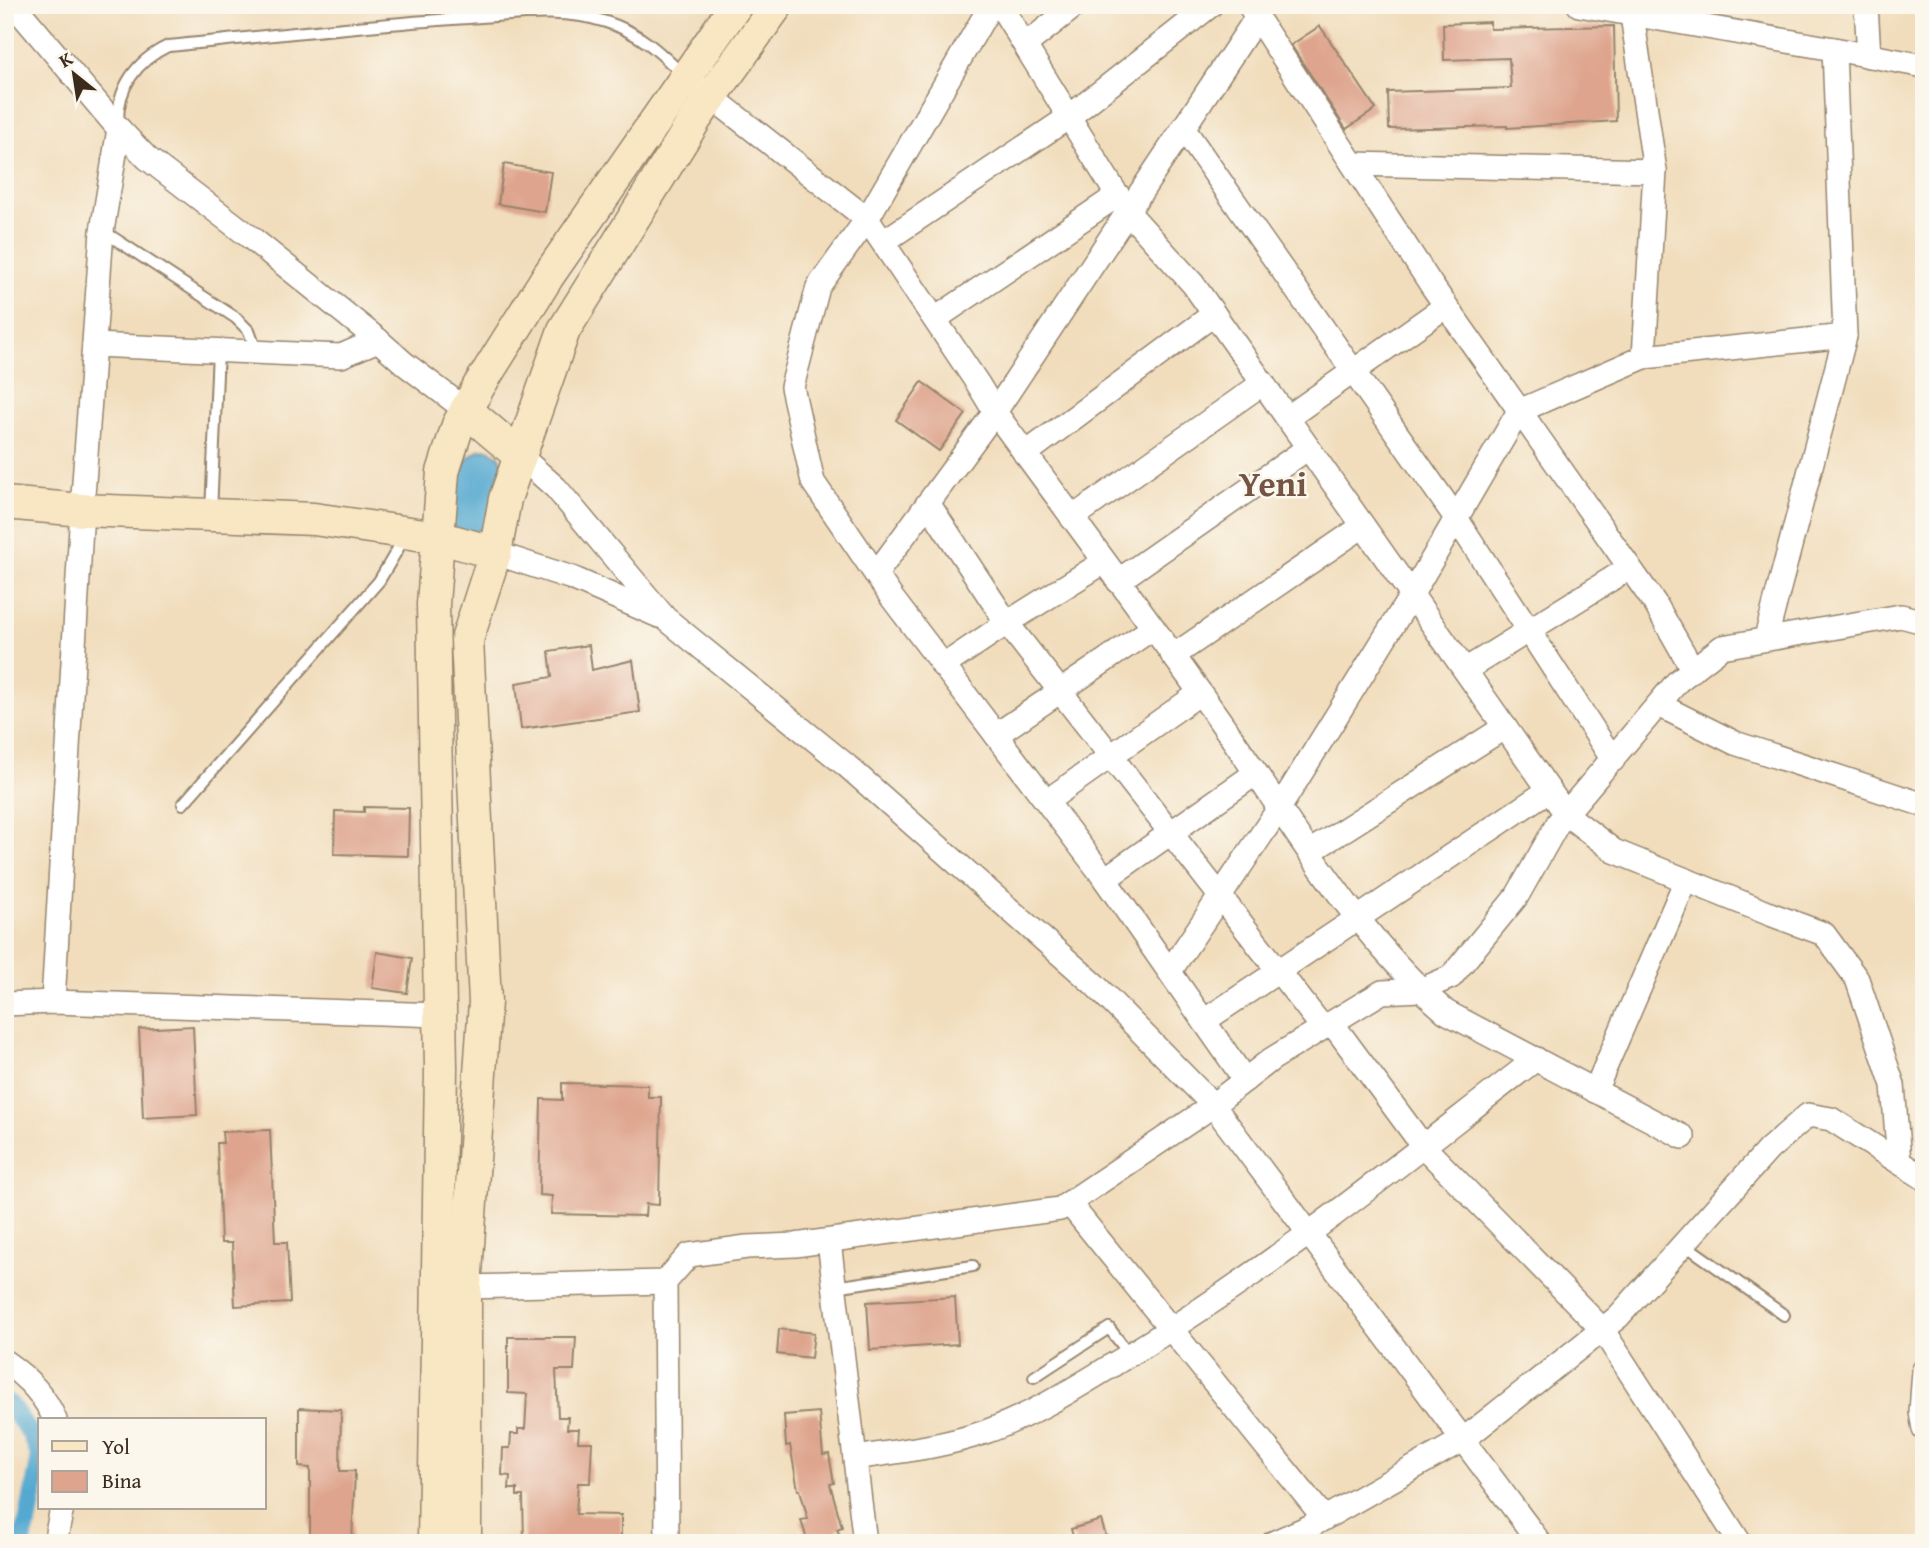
<svg xmlns="http://www.w3.org/2000/svg" width="1929" height="1548" viewBox="0 0 1929 1548" font-family="'Gentium Book Plus',serif">
<style>
.water{fill:#54a9d0;stroke:#486a77;stroke-width:2}
.lines{fill:none;stroke-linecap:round;stroke-linejoin:round}
.canal{stroke:#54a9d0;stroke-width:19}
.building{fill:#dea48d}
.lane-casing{stroke:#96846d;stroke-width:14}
.street-casing{stroke:#96846d;stroke-width:26}
.secondary-casing{stroke:#96846d;stroke-width:35}
.lane{stroke:#fff;stroke-width:10}
.street{stroke:#fff;stroke-width:23}
.secondary{stroke:#f9e7c3;stroke-width:32}
.labels{text-anchor:middle;dominant-baseline:central;stroke-width:5;stroke-linejoin:round;paint-order:stroke}
.district-label{font-size:35px;font-weight:bold;fill:#745545;stroke:#fbf7ec}
</style>
<rect width="100%" height="100%" fill="#fbf7ec"/>
<filter id="ink" filterUnits="userSpaceOnUse"><feTurbulence type="fractalNoise" baseFrequency=".0143" numOctaves="2"/><feDisplacementMap in="SourceGraphic" scale="14" xChannelSelector="R" yChannelSelector="G"/><feConvolveMatrix kernelMatrix="1 2 1 2 8 2 1 2 1" color-interpolation-filters="sRGB"/></filter>
<filter id="wash" filterUnits="userSpaceOnUse"><feTurbulence type="fractalNoise" baseFrequency=".00686" numOctaves="4" result="noise"/><feDisplacementMap in="SourceGraphic" scale="28" xChannelSelector="R" yChannelSelector="G"/><feGaussianBlur stdDeviation="1.57" result="paint"/><feColorMatrix in="noise" values="0 0 0 0 0 0 0 0 0 0 0 0 0 0 0 0 0 1.4 0 .05"/><feComposite in="paint" operator="in"/></filter>
<g filter="url(#wash)">
<rect width="100%" height="100%" fill="#f1ddbc"/>
<polygon class="water" points="489,449 500,457 505,468 492,513 483,527 470,538 446,525 457,466 479,450"/>
<g class="lines">
<g class="canal">
<polyline points="5,1402 10,1405 30,1433 40,1456"/>
<polyline points="21,1543 28,1521 40,1459"/>
</g>
</g>
<g id="blocks">
<g class="building">
<polygon points="1490,22 1490,29 1614,26 1616,121 1507,128 1507,126 1389,129 1388,92 1511,88 1509,58 1444,60 1443,24"/>
<polygon points="1320,26 1376,109 1346,129 1291,45"/>
<polygon points="504,164 551,172 545,212 498,204"/>
<polygon points="922,382 966,414 939,451 896,420"/>
<polygon points="589,645 592,670 633,660 640,712 521,729 516,683 552,677 549,651"/>
<polygon points="364,807 409,808 408,856 334,854 335,811 364,812"/>
<polygon points="377,952 412,958 407,993 372,988"/>
<polygon points="193,1026 197,1115 143,1118 139,1029"/>
<polygon points="562,1083 648,1085 648,1097 661,1097 659,1205 646,1204 645,1216 551,1214 552,1196 539,1195 541,1099 562,1100"/>
<polygon points="270,1130 275,1242 287,1242 290,1303 235,1306 232,1243 221,1243 217,1143 223,1143 222,1132"/>
<polygon points="955,1297 958,1344 870,1350 867,1302"/>
<polygon points="779,1329 814,1333 811,1358 777,1354"/>
<polygon points="508,1337 576,1337 574,1370 556,1370 558,1417 568,1417 567,1429 579,1429 578,1442 592,1442 590,1483 578,1483 576,1514 621,1515 621,1543 524,1543 523,1496 517,1496 517,1489 509,1489 510,1476 502,1475 503,1448 510,1448 511,1434 518,1434 518,1429 525,1429 527,1394 508,1393"/>
<polygon points="299,1408 341,1410 340,1471 355,1471 352,1543 310,1543 310,1468 299,1467"/>
<polygon points="819,1412 823,1455 829,1454 834,1483 830,1484 842,1527 837,1529 843,1543 808,1543 801,1520 808,1519 800,1490 798,1490 790,1445 786,1446 784,1415"/>
<polygon points="1101,1520 1108,1543 1075,1543 1071,1529"/>
</g>
</g>
</g>
<g filter="url(#ink)">
<use href="#blocks" fill-opacity="0" stroke="#96846d" stroke-width="2"/>
<g class="lines">
<g class="lane-casing">
<g id="lane">
<path d="M 118,123 C 117,88 136,61 168,46 C 268,36 369,24 469,18 C 515,15 562,8 606,22 C 639,32 660,52 684,76"/>
<polyline points="103,231 236,318 249,331 257,353"/>
<polyline points="211,513 218,351"/>
<polyline points="183,804 379,581 406,535"/>
<polyline points="1684,1244 1784,1315"/>
<polyline points="835,1287 973,1266"/>
<polyline points="1034,1377 1109,1328 1130,1355"/>
</g>
</g>
<g class="street-casing">
<g id="street">
<polyline points="14,5 119,129 147,158 250,237 378,340 405,364 466,410"/>
<polyline points="991,5 867,219 818,287 792,387 813,482 892,598 1097,868 1245,1080"/>
<polyline points="1000,5 1127,211 1193,284 1566,814 1614,851 1770,914 1824,934 1857,979 1893,1085 1899,1162"/>
<polyline points="1249,5 1432,286 1656,605 1693,670"/>
<polyline points="1866,5 1869,56"/>
<polyline points="1025,45 1076,5"/>
<polyline points="1834,49 1924,66"/>
<path d="M 700,88 L 867,219 L 978,384 L 995,412 C 1074,521 1155,627 1232,738 C 1297,832 1358,937 1446,1012 L 1683,1137"/>
<polyline points="1183,128 1456,518 1613,760"/>
<polyline points="1353,164 1655,171 1632,15"/>
<polyline points="883,242 1069,117 1211,5"/>
<polyline points="935,319 1118,195"/>
<polyline points="94,345 341,356 378,340"/>
<polyline points="1644,357 1655,171"/>
<polyline points="1287,418 1446,306"/>
<polyline points="1025,454 1214,314"/>
<polyline points="520,456 556,488 665,618 847,766 1094,984 1213,1105 1540,1543"/>
<polyline points="928,503 1007,623 1104,562"/>
<polyline points="1072,518 1263,383"/>
<polyline points="495,553 572,578 659,616"/>
<polyline points="876,574 995,412 1257,17"/>
<polyline points="1118,581 1308,448"/>
<polyline points="1766,638 1845,336"/>
<polyline points="1173,656 1363,526"/>
<polyline points="943,666 1007,623 1323,1028"/>
<polyline points="1465,670 1629,568"/>
<polyline points="1659,705 1735,743 1924,805"/>
<polyline points="996,735 1153,628"/>
<polyline points="1047,801 1200,693"/>
<polyline points="1311,851 1505,727"/>
<polyline points="1105,879 1256,773"/>
<polyline points="1170,971 1280,807 1412,594 1519,411 1644,357 1845,336 1834,49 1579,5"/>
<polyline points="53,1002 82,510 102,231 119,129"/>
<polyline points="5,1004 53,1002 440,1015"/>
<polyline points="1204,1021 1549,790"/>
<polyline points="1332,1023 1423,1146 1602,1329 1740,1543"/>
<polyline points="1595,1091 1686,880"/>
<polyline points="1069,1203 1324,1518"/>
<polyline points="829,1241 865,1543"/>
<polyline points="665,1282 667,1543"/>
<polyline points="465,1287 665,1282 689,1255 747,1247 795,1245 1060,1209 1205,1111 1272,1059 1382,992 1420,990 1451,977 1517,896 1558,823 1678,681 1722,647 1901,616 1924,622"/>
<path d="M 5,1362 C 27,1377 45,1395 55,1420"/>
<polyline points="1924,1370 1921,1412 1924,1429"/>
<path d="M 855,1458 C 899,1451 943,1447 985,1432 C 1036,1414 1083,1383 1129,1355 C 1273,1268 1403,1161 1536,1059"/>
<polyline points="55,1543 62,1508"/>
<polyline points="1273,1543 1309,1527 1464,1439 1618,1317 1769,1149 1808,1115 1831,1119 1924,1178"/>
</g>
</g>
<g class="secondary-casing">
<g id="secondary">
<polyline points="466,410 520,456"/>
<polyline points="5,503 82,510 314,519 438,537 495,553"/>
<polyline points="434,1543 441,1068 433,604 443,472 458,425 479,386 548,276 736,5"/>
<polyline points="465,1543 465,1287 485,1002 467,640 495,553 505,499 564,330 696,118 777,5"/>
</g>
</g>
<use href="#lane" class="lane"/>
<use href="#street" class="street"/>
<use href="#secondary" class="secondary"/>
</g>
</g>
<g class="labels">
<g class="district-label">
<text x="1273" y="483">Yeni</text>
</g>
</g>
<rect width="1929" height="1548" fill="none" stroke="#fbf7ec" stroke-width="28"/>
<rect x="38" y="1418" width="228" height="91" fill="#fbf7ec" stroke="#aea59a" stroke-width="2"/>
<rect x="52" y="1441" width="35" height="10" fill="#f9e7c3" stroke="#aea59a" stroke-width="2"/>
<text x="102" y="1454" font-size="21" fill="#3b2a1e">Yol</text>
<rect x="52" y="1471" width="35" height="21" fill="#dea48d" stroke="#aea59a" stroke-width="2"/>
<text x="102" y="1488" font-size="21" fill="#3b2a1e">Bina</text>
<g transform="translate(74 74) rotate(330)" stroke="#fbf7ec" stroke-width="5" paint-order="stroke">
<path d="M0-5L12 26L0 18L-12 26Z" fill="#3b2a1e"/>
<text y="-10" font-size="19" font-weight="bold" text-anchor="middle" fill="#3b2a1e">K</text>
</g>
</svg>
